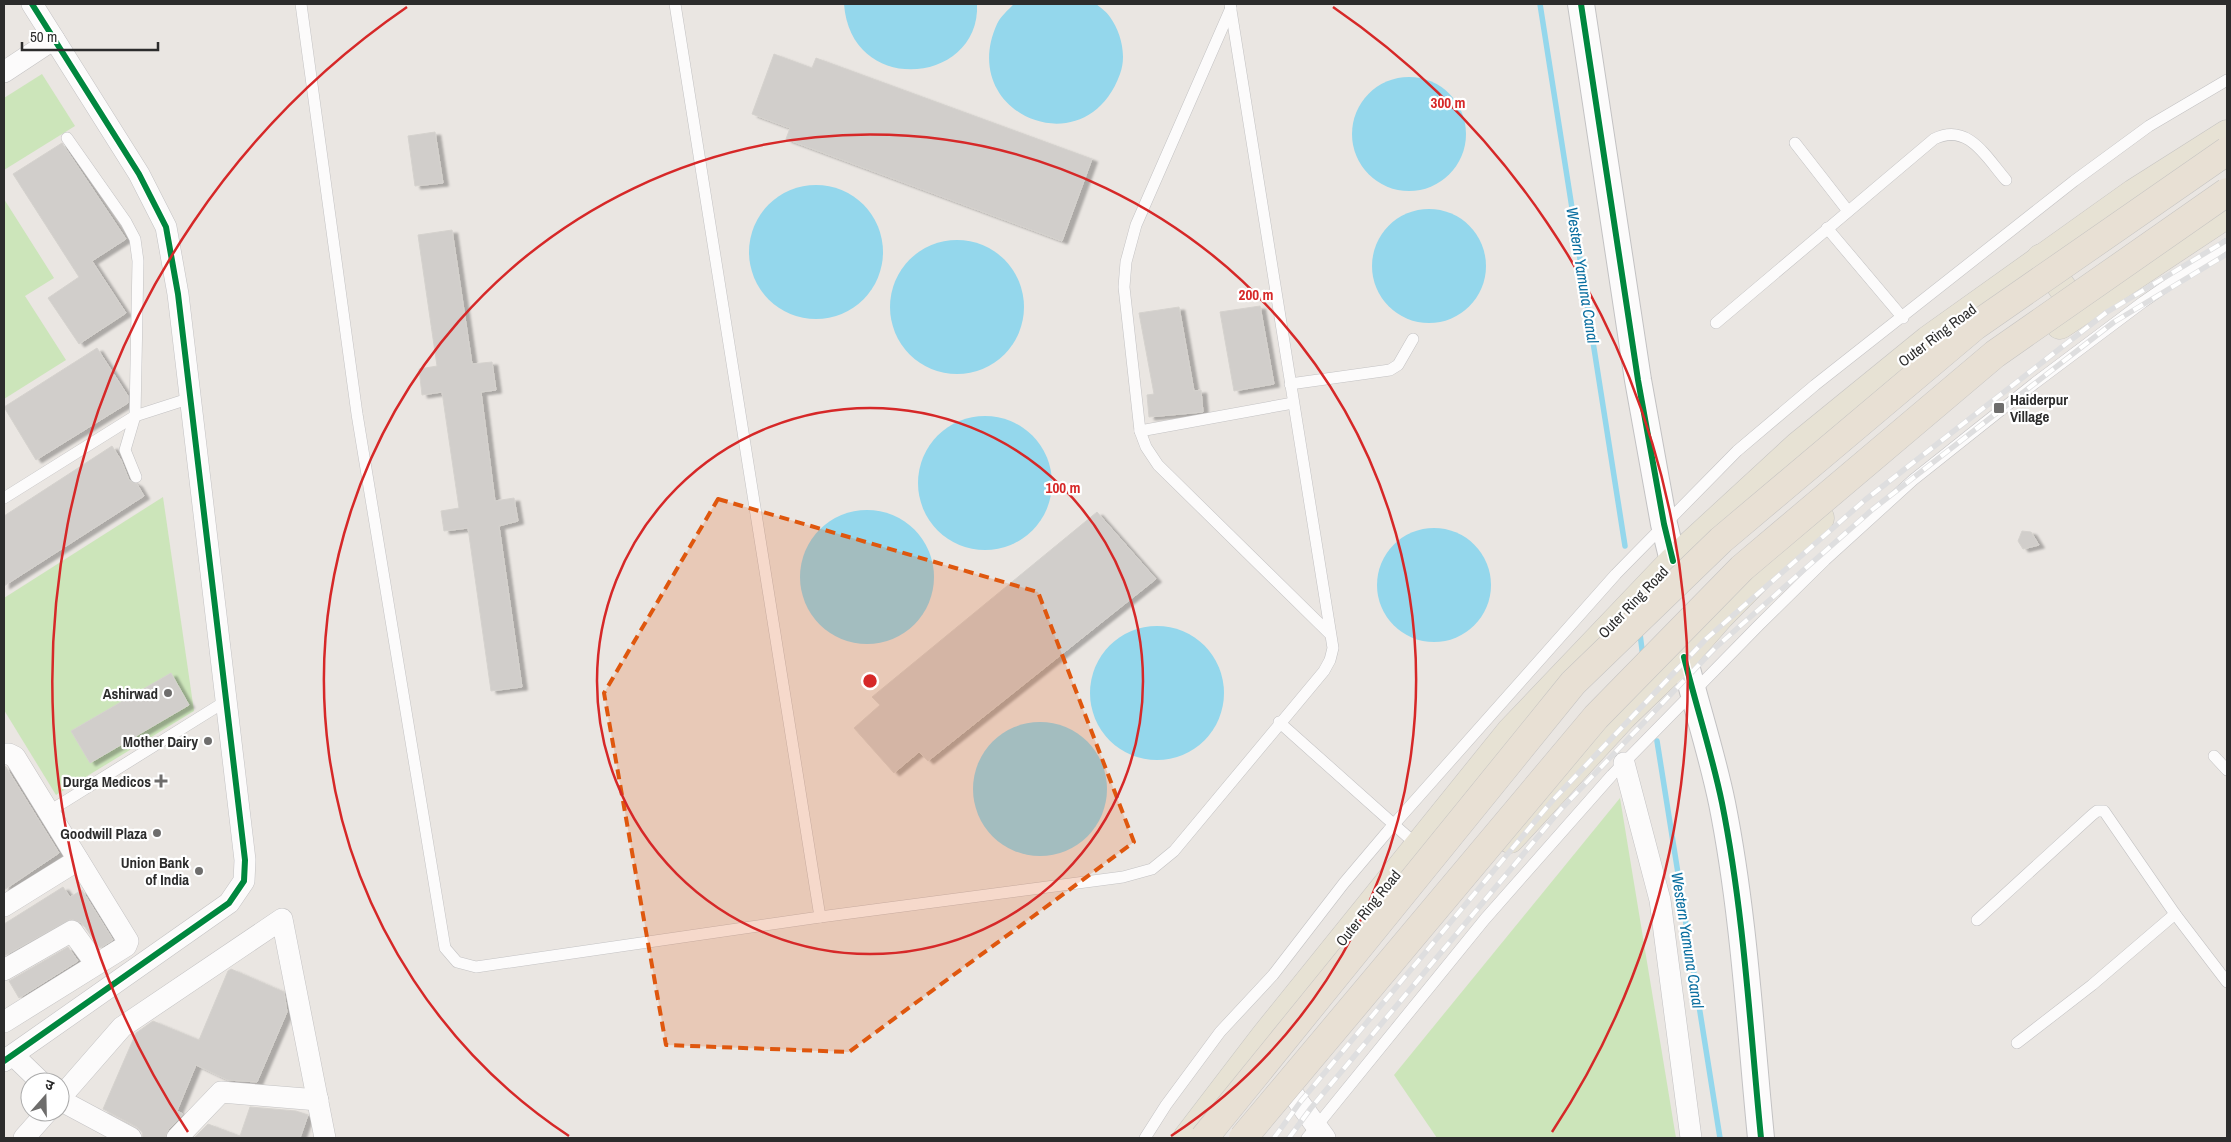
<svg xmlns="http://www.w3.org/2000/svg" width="2231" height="1142" viewBox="0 0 2231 1142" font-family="'Archivo Narrow','Noto Sans Devanagari',sans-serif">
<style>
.green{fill:#cce5ba}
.water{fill:#94d7ec}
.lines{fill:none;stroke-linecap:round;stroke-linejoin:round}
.stream{stroke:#94d7ec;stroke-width:5.5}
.building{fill:#d1cecb;stroke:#d5d2ce;filter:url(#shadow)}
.service-casing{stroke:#c3c2c3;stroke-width:12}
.minor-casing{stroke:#c3c2c3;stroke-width:22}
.tertiary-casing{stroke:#c3c2c3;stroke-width:28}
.primary-casing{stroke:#c6c4c2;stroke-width:29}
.service{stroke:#fcfbfb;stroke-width:11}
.minor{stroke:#fcfbfb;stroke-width:21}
.tertiary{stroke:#fcfbfb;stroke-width:26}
.primary{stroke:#e7e2d4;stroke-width:28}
.rail-casing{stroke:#dededf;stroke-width:5.5}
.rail{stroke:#fff;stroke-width:4;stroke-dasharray:11;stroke-linecap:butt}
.trunk-bridge-casing{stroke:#c6c4c2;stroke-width:29;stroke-linecap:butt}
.trunk-bridge{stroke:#e8e0d4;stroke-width:28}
.cycleway-casing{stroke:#fff;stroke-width:9}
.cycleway{stroke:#00873e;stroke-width:6}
.marked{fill:#df570e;fill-opacity:0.2;stroke:#df570e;stroke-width:4;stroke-dasharray:10 6;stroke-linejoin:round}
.ring{fill:none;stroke:#d62828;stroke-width:2.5}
.poi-dot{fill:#6e6d6c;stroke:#fff;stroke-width:2}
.labels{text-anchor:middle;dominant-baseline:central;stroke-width:4.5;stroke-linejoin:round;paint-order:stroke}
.street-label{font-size:15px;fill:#2c2c2c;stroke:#fff}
.poi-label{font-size:15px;font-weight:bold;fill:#2c2c2c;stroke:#fff;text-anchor:end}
.water-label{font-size:16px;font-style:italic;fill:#0b6fa0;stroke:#fff}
.centre{fill:#d62828;stroke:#fff;stroke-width:2.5}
.ring-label{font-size:15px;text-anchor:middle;font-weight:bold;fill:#d62828;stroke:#fff;stroke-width:4.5;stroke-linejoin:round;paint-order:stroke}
</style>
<defs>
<filter id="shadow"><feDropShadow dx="5.5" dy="3" stdDeviation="1" flood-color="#0004"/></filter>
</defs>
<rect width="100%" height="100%" fill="#eae6e2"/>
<g class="green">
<polygon points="42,74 75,126 4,170 4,98"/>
<polygon points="4,199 54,278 25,296 66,360 4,399"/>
<polygon points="163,497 194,711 56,795 4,710 4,598"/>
<polygon points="1620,798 1676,1138 1437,1138 1394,1075"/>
</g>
<g class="water">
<path d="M 844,4 L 977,4 C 981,84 851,98 844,4 Z"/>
<path d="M 1014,4 L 1096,4 C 1101,8 1107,12 1110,17 C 1121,32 1127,56 1120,74 C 1086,169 956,114 997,24 C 1000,17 1008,10 1014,4 Z"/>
<circle cx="1409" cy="134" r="57"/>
<circle cx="816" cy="252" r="67"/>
<circle cx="1429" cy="266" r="57"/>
<circle cx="957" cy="307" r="67"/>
<circle cx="985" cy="483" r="67"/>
<circle cx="867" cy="577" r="67"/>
<circle cx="1434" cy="585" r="57"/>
<circle cx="1157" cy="693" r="67"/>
<circle cx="1040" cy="789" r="67"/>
</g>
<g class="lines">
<g class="stream">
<polyline points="1540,4 1625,546"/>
<polyline points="1640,634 1643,657"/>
<polyline points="1657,741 1720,1138"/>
</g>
</g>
<g class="building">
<polygon points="774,54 812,68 816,58 1092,159 1062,241 786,139 790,128 752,114"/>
<polygon points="435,132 443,183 415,186 408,136"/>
<polygon points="62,143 126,239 92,261 126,313 79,344 48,298 79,277 13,174"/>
<polygon points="452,230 472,364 492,362 496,390 481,392 495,501 514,498 518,521 499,526 522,687 491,691 468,528 444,531 441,511 459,508 442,392 422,395 419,369 437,366 418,235"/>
<polygon points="1260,306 1274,384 1234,391 1220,312"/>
<polygon points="1179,307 1194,391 1201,390 1203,412 1149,417 1147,395 1154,394 1139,313"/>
<polygon points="97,348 128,396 128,403 36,460 4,407"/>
<polygon points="112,446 121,460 129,480 137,484 144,496 4,586 4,516"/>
<polygon points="1097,512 1156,579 928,761 919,752 894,773 854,728 880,705 872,697"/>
<polygon points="2022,531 2031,532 2039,545 2023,549 2018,541"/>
<polygon points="171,673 189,705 90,763 71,731"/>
<polygon points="4,766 6,767 59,853 4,890"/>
<polygon points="63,887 70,897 82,890 113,940 100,948 82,923 71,919 4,956 4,924"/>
<polygon points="68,947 78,961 19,998 9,981"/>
<polygon points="231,969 284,992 287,1012 257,1082 228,1080 196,1065 177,1111 183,1114 168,1130 165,1138 143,1138 142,1132 137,1127 103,1109 136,1033 153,1021 199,1040 228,971"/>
<polygon points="250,1107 296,1111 308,1115 300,1138 194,1138 208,1124 240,1136"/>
</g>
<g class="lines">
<g class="service-casing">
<g id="service">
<polyline points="301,4 357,414 445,948 457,962 476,967 820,917 1123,877 1152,869 1174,851 1324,671 1330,660 1333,648 1230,4"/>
<polyline points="675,4 820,917"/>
<polyline points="1231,8 1136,225 1126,262 1124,287 1140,431 1146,447 1158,465 1329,633"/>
<polyline points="67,138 126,222 135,239 138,261 135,416 125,450 136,477"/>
<polyline points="1795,143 1848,211"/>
<polyline points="1827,228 1903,318"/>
<path d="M 1716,323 L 1934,139 C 1968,122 1986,157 2006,180"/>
<polyline points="1290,384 1390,370 1398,365 1413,339"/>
<polyline points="1140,431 1293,403"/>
<polyline points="4,498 135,416 191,398"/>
<polyline points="1279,722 1418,846"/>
<polyline points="2214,756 2227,770"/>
<polyline points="48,812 226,701"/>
<polyline points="1977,920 2092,815 2097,811 2104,811 2175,914 2227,982"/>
<polyline points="2017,1043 2092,985 2175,914"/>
<polyline points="1145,1138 1166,1105 1220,1032 1273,975 1344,883 1388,831 1616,574 1737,451 1815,385 2074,181 2149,126 2227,80"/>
<polyline points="1307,1138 1485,919 1612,775 1759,625 1825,560 1913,480 2035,383 2143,302 2227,244"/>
</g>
</g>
<g class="minor-casing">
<g id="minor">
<polyline points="4,72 54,39"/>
<polyline points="4,754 9,754 15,757 128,941 126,946 4,1022"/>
<polyline points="1624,763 1660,900 1691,1138"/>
<polyline points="4,906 78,860"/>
<polyline points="4,970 72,931 96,964"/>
<polyline points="13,1055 41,1082"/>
<polyline points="4,1061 229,903 244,881 245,860 178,294 166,227 139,174 32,4"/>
<polyline points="1293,1094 1325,1138"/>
<polyline points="60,1098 122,1027 282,919 325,1138"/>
<polyline points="60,1100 131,1138"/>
<polyline points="24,1138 47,1112"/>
<polyline points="177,1138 221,1092 318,1100"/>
</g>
</g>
<g class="tertiary-casing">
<g id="tertiary">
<polyline points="1581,4 1638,380 1664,524 1673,561"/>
<path d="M 1684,657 C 1696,706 1712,754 1722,803 C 1744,913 1750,1027 1761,1138"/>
</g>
</g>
<g class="primary-casing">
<g id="primary">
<polyline points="2041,258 2079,311"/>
<polyline points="2060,325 2227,214"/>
<polyline points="1510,839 1623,716 1684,657 1720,616 1789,546 1820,518"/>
<polyline points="1187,1138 1265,1036 1510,732 1673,561 1799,445 1928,340 2134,193 2227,134"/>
</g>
</g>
<use href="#service" class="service"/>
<use href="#minor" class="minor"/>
<use href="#tertiary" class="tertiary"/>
<use href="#primary" class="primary"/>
<g class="rail-casing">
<g id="rail">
<polyline points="1274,1138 1301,1101 1552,801 1706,639 1865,500 2107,312 2227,240"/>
<polyline points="1289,1138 1311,1108 1561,809 1715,648 1873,509 2114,322 2227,254"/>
</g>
</g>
<use href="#rail" class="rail"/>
<g class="trunk-bridge-casing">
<g id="trunk-bridge">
<polyline points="1204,1138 1573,683 1721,540 1975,326 2227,151"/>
<polyline points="1243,1138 1596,717 1742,568 1995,354 2227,192"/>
</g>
</g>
<use href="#trunk-bridge" class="trunk-bridge"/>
<g class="cycleway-casing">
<g id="cycleway">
<polyline points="1581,4 1638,380 1664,524 1673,561"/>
<path d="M 1684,657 C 1696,706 1712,754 1722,803 C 1744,913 1750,1027 1761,1138"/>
<polyline points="4,1061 229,903 244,881 245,860 178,294 166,227 139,174 32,4"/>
</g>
</g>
<use href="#cycleway" class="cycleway"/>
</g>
<path class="marked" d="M 718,499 L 1038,592 L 1134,842 L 849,1052 L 666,1045 L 604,693 Z"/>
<g class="ring">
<circle cx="870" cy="681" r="273"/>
<path d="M569 1136A546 546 0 1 1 1171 1136"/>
<path d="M188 1132A818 818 0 0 1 407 7M1333 7A818 818 0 0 1 1552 1132"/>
</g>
<g class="poi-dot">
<rect x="1993" y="402" width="12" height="12" rx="2.5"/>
<circle cx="168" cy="693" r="5"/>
<circle cx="208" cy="741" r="5"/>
<path d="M158.5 773.5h5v5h5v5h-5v5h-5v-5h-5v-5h5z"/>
<circle cx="157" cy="833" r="5"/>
<circle cx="199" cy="871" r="5"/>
</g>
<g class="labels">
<g class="street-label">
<text transform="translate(1937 335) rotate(-37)">Outer Ring Road</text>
<text transform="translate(1633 602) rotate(-46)">Outer Ring Road</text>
<text transform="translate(1368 908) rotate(-51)">Outer Ring Road</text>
</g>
<g class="poi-label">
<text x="2010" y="399" text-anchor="start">Haiderpur<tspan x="2010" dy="17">Village</tspan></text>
<text x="158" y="693">Ashirwad</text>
<text x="198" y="741">Mother Dairy</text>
<text x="151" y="781">Durga Medicos</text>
<text x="147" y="833">Goodwill Plaza</text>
<text x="189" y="862">Union Bank<tspan x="189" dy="17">of India</tspan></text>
</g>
<g class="water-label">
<text transform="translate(1583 275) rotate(81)">Western Yamuna Canal</text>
<text transform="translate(1688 940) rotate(81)">Western Yamuna Canal</text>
</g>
</g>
<circle cx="870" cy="681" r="8" class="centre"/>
<g class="ring-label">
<text x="1448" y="108">300 m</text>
<text x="1256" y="300">200 m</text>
<text x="1063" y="493">100 m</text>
</g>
<rect width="2231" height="1142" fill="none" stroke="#2c2c2c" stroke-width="10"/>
<g transform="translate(45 1097) rotate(20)"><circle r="24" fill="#ffffff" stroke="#ababab"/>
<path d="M0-4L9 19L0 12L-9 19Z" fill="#6e6d6c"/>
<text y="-8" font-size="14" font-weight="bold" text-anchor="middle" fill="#2c2c2c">उ</text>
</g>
<path d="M22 42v8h136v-8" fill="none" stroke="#2c2c2c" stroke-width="2.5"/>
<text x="30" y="42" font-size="15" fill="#2c2c2c" stroke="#ffffff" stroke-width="4" paint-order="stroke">50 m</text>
</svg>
